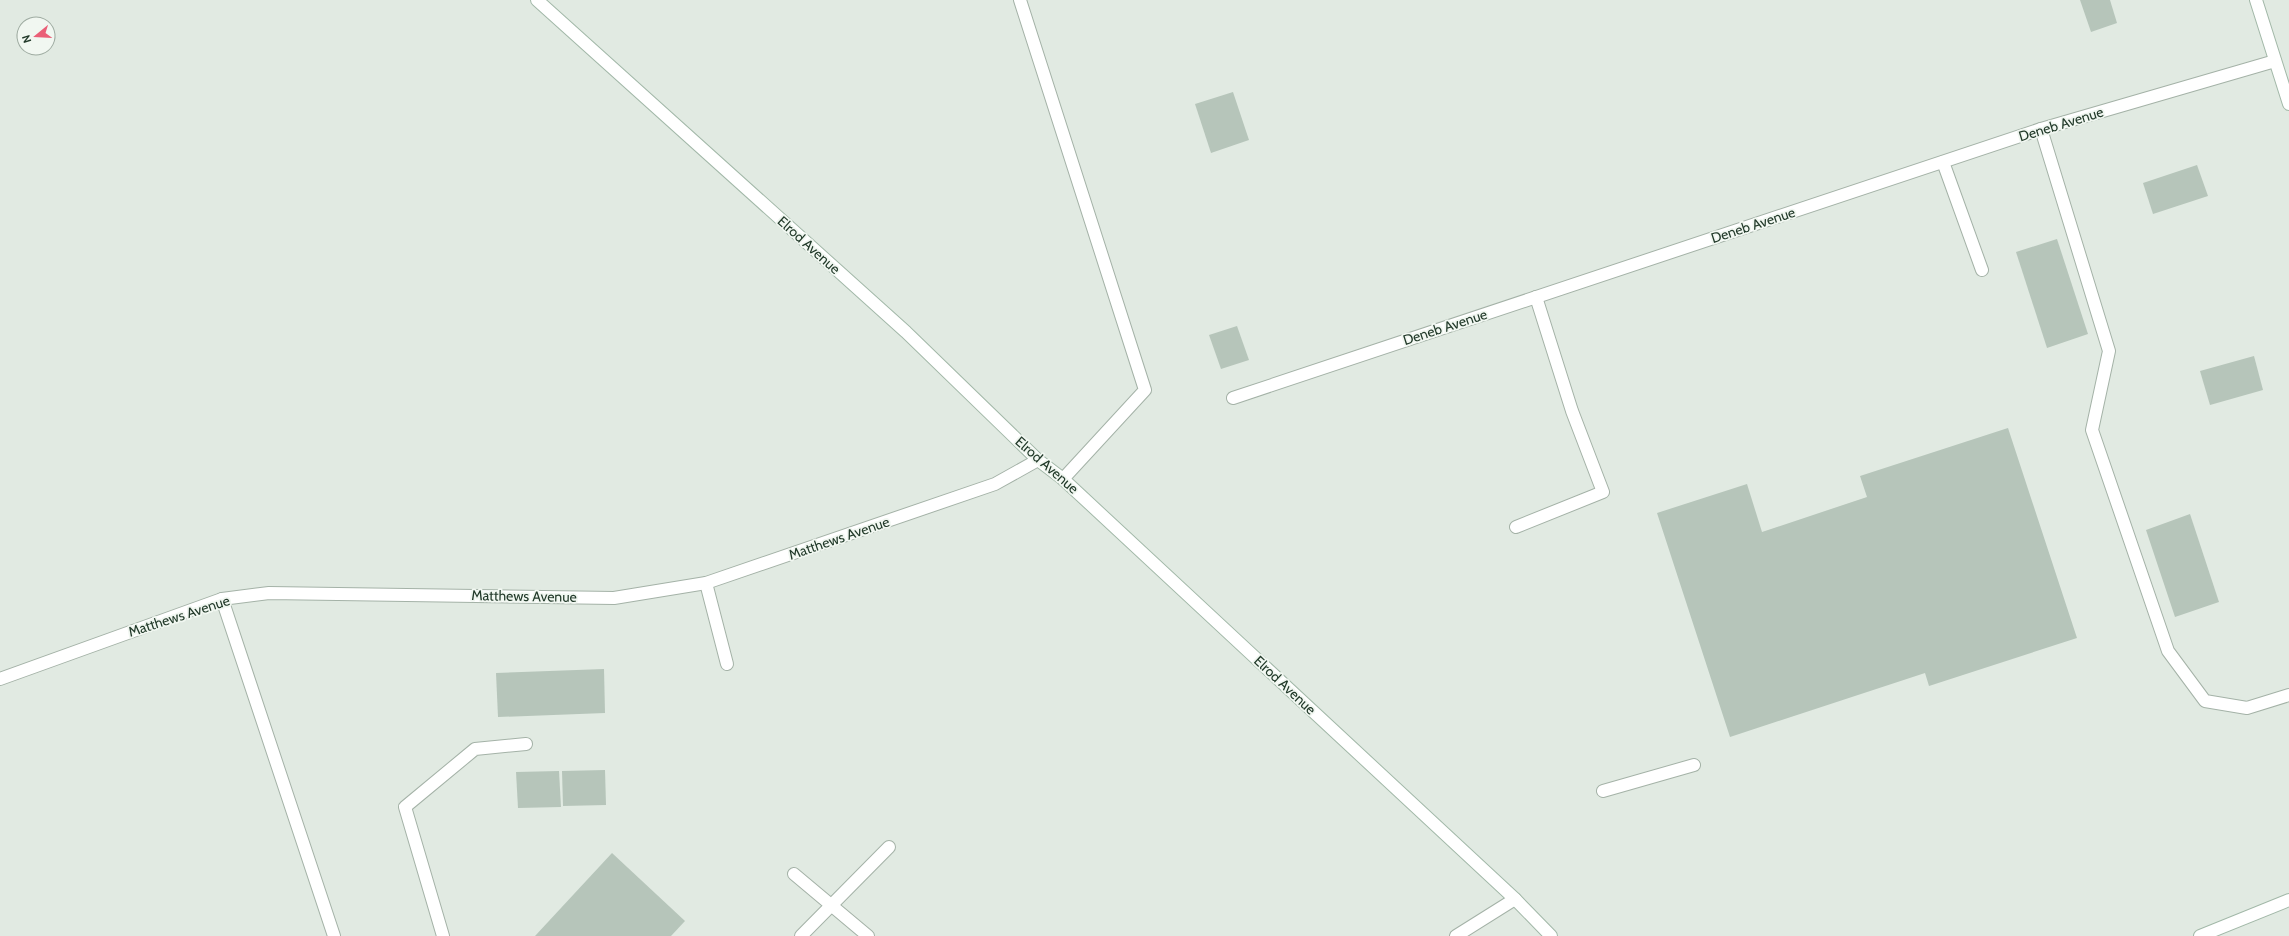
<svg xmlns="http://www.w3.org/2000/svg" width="2289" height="936" viewBox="0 0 2289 936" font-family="Cabin,sans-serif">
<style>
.building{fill:#b6c5ba}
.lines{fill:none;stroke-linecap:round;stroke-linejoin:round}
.lane-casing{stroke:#a4b2a7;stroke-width:14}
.street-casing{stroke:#a4b2a7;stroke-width:14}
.secondary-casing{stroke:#a2b8a8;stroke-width:14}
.lane{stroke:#fff;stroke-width:12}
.street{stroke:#fff;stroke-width:12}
.secondary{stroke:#fff;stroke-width:12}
.labels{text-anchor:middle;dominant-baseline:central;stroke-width:3.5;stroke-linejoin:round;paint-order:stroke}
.street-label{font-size:14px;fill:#223a2a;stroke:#f1f7f1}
</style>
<rect width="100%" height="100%" fill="#e1eae2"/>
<g class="building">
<polygon points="2080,0 2110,0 2117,23 2091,32"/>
<polygon points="1233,92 1249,140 1211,153 1195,104"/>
<polygon points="2197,165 2208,196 2153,214 2143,183"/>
<polygon points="2057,239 2088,334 2047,348 2016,252"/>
<polygon points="1237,326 1249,360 1221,369 1209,335"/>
<polygon points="2254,356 2263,390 2210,405 2200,371"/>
<polygon points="2008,428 2077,638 1929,686 1925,673 1730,737 1657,513 1747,484 1762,532 1867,497 1860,476"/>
<polygon points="2190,514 2219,602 2175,617 2146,530"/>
<polygon points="604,669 605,713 498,717 496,673"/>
<polygon points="605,770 606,805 563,806 562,771"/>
<polygon points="559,771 561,807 518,808 516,772"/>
<polygon points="612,853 685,921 671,936 535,936"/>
</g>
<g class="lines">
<g class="lane-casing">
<g id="lane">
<polyline points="1020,0 1145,390 1063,479"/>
<polyline points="2041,129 2109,351 2092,430 2168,651 2205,701 2247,708 2289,695"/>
<polyline points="1943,162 1982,270"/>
<polyline points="1516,527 1603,492 1572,411 1536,297"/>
<polyline points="706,583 727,664"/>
<polyline points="222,599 334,936"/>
<polyline points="0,679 222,599 269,593 614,598 706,583 995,484 1038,460"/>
<polyline points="1603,791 1694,765"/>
<polyline points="794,874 868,936"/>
<polyline points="443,936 405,807 475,749 526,744"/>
<polyline points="801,936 889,847"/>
<polyline points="1456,936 1515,899"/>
</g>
</g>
<g class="street-casing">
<polyline id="street" points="1233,398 2041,129 2275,61"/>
</g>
<g class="secondary-casing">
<g id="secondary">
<polyline points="537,0 906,332 1038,460 1063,479 1515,899 1551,936"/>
<polyline points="2256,0 2289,104"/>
<polyline points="2200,936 2289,900"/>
</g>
</g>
<use href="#lane" class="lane"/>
<use href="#street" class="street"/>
<use href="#secondary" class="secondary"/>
</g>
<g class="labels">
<g class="street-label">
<text transform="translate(2061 124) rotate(-17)">Deneb Avenue</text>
<text transform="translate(1753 225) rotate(-18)">Deneb Avenue</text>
<text transform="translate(809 245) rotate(42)">Elrod Avenue</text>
<text transform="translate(1445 327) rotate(-18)">Deneb Avenue</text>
<text transform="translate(1047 465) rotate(41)">Elrod Avenue</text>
<text transform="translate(839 538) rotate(-19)">Matthews Avenue</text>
<text transform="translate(524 596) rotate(1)">Matthews Avenue</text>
<text transform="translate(179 616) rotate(-18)">Matthews Avenue</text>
<text transform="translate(1285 685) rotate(43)">Elrod Avenue</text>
</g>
</g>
<g transform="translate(36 36) rotate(252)"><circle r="19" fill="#f1f7f1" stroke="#9eaba1"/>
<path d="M0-3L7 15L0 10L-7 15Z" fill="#ea5f77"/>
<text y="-6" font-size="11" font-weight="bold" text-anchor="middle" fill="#223a2a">N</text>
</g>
</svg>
